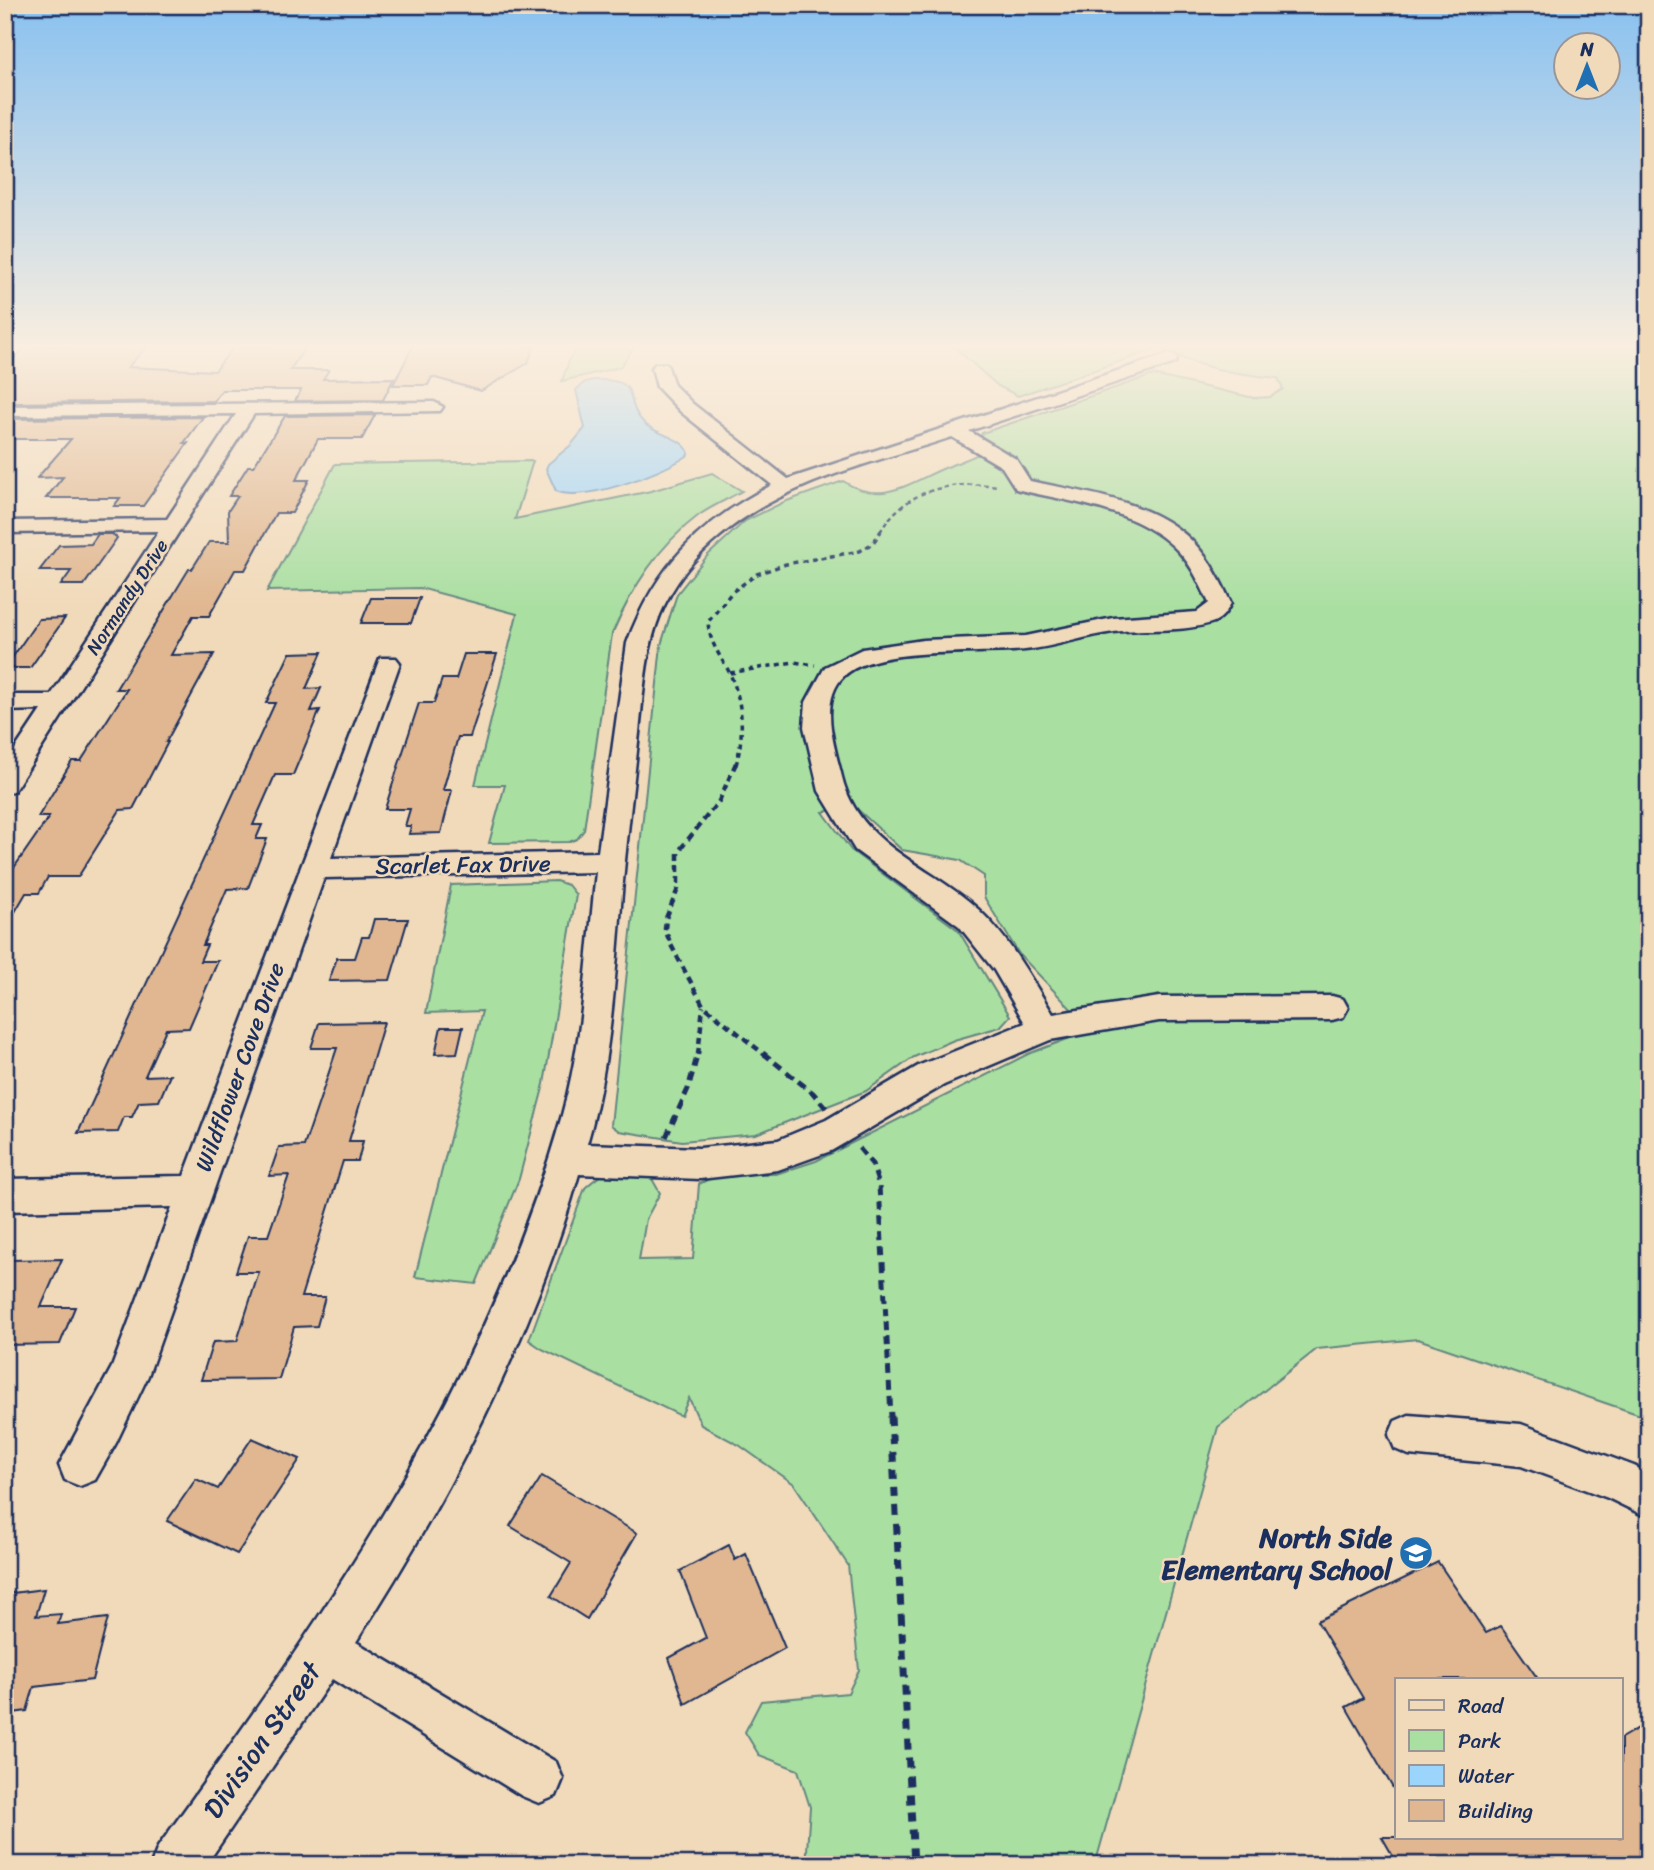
<svg xmlns="http://www.w3.org/2000/svg" width="1654" height="1870" viewBox="0 0 1654 1870" font-family="Sriracha,sans-serif">
<style>
.green{fill:#aadfa2;stroke:#628780;stroke-width:2}
.water{fill:#9cd5fc;stroke:#6893bd;stroke-width:2}
.building{fill:#e0b790;stroke:#1b2f5e;stroke-width:2}
.lines{fill:none;stroke-linecap:round;stroke-linejoin:round}
.minor-casing{stroke:#1b2f5e;stroke-width:5}
.path-far4{stroke:#1b2f5e;stroke-width:2.5;stroke-dasharray:4.5 3.5;stroke-linecap:butt}
.path-far3{stroke:#1b2f5e;stroke-width:3.5;stroke-dasharray:5 4.5;stroke-linecap:butt}
.path-far2{stroke:#1b2f5e;stroke-width:4.5;stroke-dasharray:7 5;stroke-linecap:butt}
.path-far1{stroke:#1b2f5e;stroke-width:5;stroke-dasharray:9 6;stroke-linecap:butt}
.path{stroke:#1b2f5e;stroke-width:7;stroke-dasharray:10 8;stroke-linecap:butt}
.minor{fill:#f1daba;fill-rule:evenodd}
.labels{text-anchor:middle;dominant-baseline:central;stroke-width:5;stroke-linejoin:round;paint-order:stroke}
.far-street-label{font-size:19px;fill:#1b2f5e;stroke:#f1daba}
.street-label{font-size:23px;fill:#1b2f5e;stroke:#f1daba}
.near-poi-label{font-size:28px;font-weight:bold;fill:#1b2f5e;stroke:#f1daba;text-anchor:end}
.near-street-label{font-size:28px;fill:#1b2f5e;stroke:#f1daba}
</style>
<rect width="100%" height="100%" fill="#f1daba"/>
<filter id="ink" filterUnits="userSpaceOnUse"><feTurbulence type="fractalNoise" baseFrequency=".0143" numOctaves="2"/><feDisplacementMap in="SourceGraphic" scale="14" xChannelSelector="R" yChannelSelector="G"/><feConvolveMatrix kernelMatrix="1 2 1 2 8 2 1 2 1" color-interpolation-filters="sRGB"/></filter>
<g filter="url(#ink)">
<g class="green">
<polygon points="579,346 635,346 620,367 562,381 570,358"/>
<path d="M 953,346 L 1649,346 L 1649,1418 L 1418,1339 L 1317,1349 L 1218,1427 L 1095,1865 L 806,1865 L 810,1807 L 798,1770 L 759,1755 L 745,1732 L 761,1701 L 848,1693 L 859,1670 L 848,1565 L 794,1484 L 739,1445 L 701,1425 L 689,1398 L 681,1416 L 542,1349 L 529,1340 L 585,1188 C 611,1164 619,1167 651,1177 L 660,1193 L 646,1219 L 639,1260 L 693,1259 L 699,1184 L 719,1174 L 776,1174 L 816,1161 L 1028,1054 L 1091,1030 L 1019,954 L 984,897 L 984,876 L 960,860 L 902,850 L 854,806 L 823,812 L 851,850 L 958,930 L 1010,1016 L 1000,1027 L 954,1040 L 914,1057 L 866,1091 L 756,1134 L 682,1141 L 619,1131 L 611,1125 L 661,645 L 677,594 L 708,555 L 745,521 L 784,502 L 843,481 C 882,507 910,482 947,467 C 963,460 977,457 992,446 L 981,436 L 982,433 L 1153,375 L 1254,398 L 1270,397 L 1283,389 L 1278,378 C 1229,373 1204,369 1159,348 L 1018,396 L 998,386 Z"/>
<path d="M 533,461 L 515,519 L 651,491 L 712,473 L 742,491 C 728,499 712,506 699,515 C 658,546 632,588 612,634 L 584,830 L 577,839 L 569,842 L 489,843 L 505,785 L 475,785 L 517,614 L 420,588 L 267,591 L 335,464 Z"/>
<polygon points="556,881 568,885 576,895 544,1084 519,1179 476,1284 415,1277 482,1011 426,1013 451,885"/>
</g>
<path class="water" d="M 594,380 C 646,378 620,401 645,424 C 657,435 683,437 689,453 L 687,456 C 662,473 584,503 556,491 L 546,469 L 548,464 L 571,445 L 585,428 L 576,390 L 585,382 Z"/>
<g class="building">
<polygon points="27,346 147,346 128,367 215,371 234,346 306,346 290,370 329,370 323,379 394,378 383,400 295,401 301,390 222,390 214,401 5,403 5,367"/>
<polygon points="413,346 534,346 528,363 481,391 432,377 428,385 393,385"/>
<polygon points="375,415 362,439 318,439 296,480 309,480 292,513 276,513 245,570 235,570 209,616 193,616 171,655 214,654 166,742 168,742 133,809 120,810 78,877 48,877 39,893 26,893 5,929 5,870 13,869 49,817 38,817 72,761 81,761 127,689 116,689 189,569 192,569 209,542 229,542 228,511 238,496 229,496 248,466 254,466 285,416"/>
<polygon points="203,417 184,443 188,443 143,506 114,506 120,498 46,498 63,477 37,478 71,439 5,439 5,419"/>
<polygon points="98,534 112,534 117,538 84,585 61,585 71,571 39,571 59,545 91,544"/>
<polygon points="371,598 420,598 411,623 361,623"/>
<polygon points="65,618 30,668 5,668 39,619"/>
<polygon points="322,652 306,689 321,688 311,711 320,710 293,775 275,775 253,825 262,825 256,839 267,839 248,888 227,889 203,945 207,945 200,961 218,961 189,1028 166,1029 145,1076 170,1075 159,1101 139,1102 132,1117 124,1117 118,1132 78,1133 275,703 266,703 290,653"/>
<polygon points="464,654 497,654 470,737 458,737 443,790 452,790 441,833 409,834 411,826 405,826 410,809 385,809 398,767 419,703 434,703 442,679 456,679"/>
<polygon points="374,919 408,919 390,980 329,981 337,958 355,958 362,937 369,937"/>
<polygon points="384,1022 349,1141 363,1141 358,1161 343,1161 301,1297 325,1297 317,1326 294,1327 279,1379 201,1380 213,1342 237,1341 259,1272 236,1272 248,1236 268,1236 289,1175 269,1176 279,1147 304,1146 317,1108 337,1048 311,1048 319,1023"/>
<polygon points="441,1027 463,1027 457,1053 435,1054"/>
<polygon points="62,1259 41,1307 75,1307 60,1344 5,1345 5,1271 10,1260"/>
<polygon points="252,1438 300,1459 237,1554 167,1521 196,1479 218,1489"/>
<polygon points="542,1476 637,1533 587,1619 551,1596 571,1563 510,1526"/>
<polygon points="729,1545 735,1560 746,1554 785,1648 685,1704 669,1658 706,1638 680,1571"/>
<polygon points="1438,1562 1486,1633 1501,1626 1538,1679 1397,1679 1397,1795 1346,1707 1363,1698 1317,1621"/>
<polygon points="44,1589 36,1616 61,1614 58,1624 108,1618 92,1680 34,1687 27,1711 5,1714 5,1594"/>
<polygon points="1649,1722 1649,1865 1398,1865 1382,1837 1621,1837 1621,1738"/>
</g>
<g class="lines">
<g class="minor-casing">
<g id="minor">
<path d="M 1169,354 L 1175,355 L 1177,359 L 1175,363 L 969,431 L 1016,459 L 1030,481 C 1085,493 1153,500 1194,543 C 1211,561 1221,582 1231,603 C 1227,611 1223,618 1214,622 C 1183,633 1146,628 1114,632 C 1084,636 1055,647 1025,650 C 981,655 876,645 844,676 C 818,701 835,748 842,777 C 859,847 932,866 979,910 C 1010,939 1031,979 1053,1014 L 1159,997 L 1332,996 L 1343,999 L 1348,1008 L 1343,1017 L 1332,1020 L 1159,1021 L 1050,1040 L 944,1085 L 831,1151 L 778,1170 L 700,1179 L 579,1174 C 532,1340 449,1497 356,1642 L 556,1762 L 563,1779 L 556,1796 L 539,1803 L 522,1796 L 332,1679 L 206,1865 L 151,1865 L 158,1847 C 323,1617 484,1392 562,1115 C 584,1036 587,953 596,872 L 324,878 L 148,1376 L 116,1443 L 95,1480 L 80,1486 L 65,1480 L 59,1465 L 112,1367 L 172,1207 L 5,1211 L 5,1179 L 184,1176 L 380,658 L 396,658 L 400,663 L 331,858 L 598,852 L 627,643 C 656,565 699,523 772,485 L 681,412 L 657,387 L 652,368 L 655,364 L 667,364 L 674,385 L 693,404 L 788,479 ZM 952,437 L 1002,467 L 1016,489 C 1071,503 1138,508 1179,552 C 1193,567 1200,585 1209,603 L 1197,612 L 1113,618 L 1026,636 L 923,640 L 862,649 L 825,667 L 806,702 L 804,727 L 819,791 L 855,850 L 959,926 L 994,970 L 1025,1023 L 920,1065 L 826,1120 L 778,1140 L 700,1148 L 587,1144 C 611,1062 615,978 622,893 C 626,845 632,798 637,751 C 643,706 643,657 660,615 C 673,584 694,557 720,536 C 785,481 873,463 952,437 Z"/>
<polygon points="434,402 443,407 440,411 254,414 14,791 5,794 5,764 41,710 5,711 5,695 51,695 159,531 5,533 5,521 167,519 236,414 5,416 5,406"/>
<polygon points="1409,1415 1521,1424 1634,1466 1649,1474 1649,1518 1608,1498 1521,1466 1409,1455 1395,1449 1389,1435 1395,1421"/>
</g>
</g>
<path class="path-far4" d="M 880,532 C 906,488 951,481 999,486"/>
<g class="path-far3">
<polyline points="730,673 794,662 815,665"/>
<path d="M 736,765 C 745,732 743,698 727,668 C 718,653 709,640 708,622 L 732,592 L 757,574 L 786,564 L 860,551 L 873,543 L 881,531"/>
</g>
<g class="path-far2">
<polyline points="736,763 719,801 678,852 678,889 666,918 665,929 671,945 703,1005 765,1055"/>
<polyline points="698,1055 703,1006"/>
</g>
<g class="path-far1">
<polyline points="763,1053 813,1093 827,1109"/>
<polyline points="666,1137 688,1089 698,1053"/>
<polyline points="859,1148 872,1164 879,1185 891,1417"/>
</g>
<polyline class="path" points="891,1416 914,1865"/>
<use href="#minor" class="minor"/>
</g>
</g>
<linearGradient id="sky" x2="0" y2="1"><stop stop-color="#89c1f0"/><stop offset="0.57" stop-color="#f9eee0"/><stop offset="1" stop-color="#f9eee0" stop-opacity="0"/></linearGradient>
<rect width="1654" height="608" fill="url(#sky)"/>
<defs>
<g id="school-disc" transform="scale(1.75)"><circle r="9.5" fill="#1f6fb2" stroke="#f1daba"/><path d="M0-5L7-2L0 1L-7-2ZM-4 1L0 2.5L4 1V4Q0 6-4 4Z" fill="#fff"/></g>
</defs>
<g fill-rule="evenodd">
<use href="#school-disc" x="1416" y="1553"/>
</g>
<g class="labels">
<g class="far-street-label">
<text transform="translate(127 597) rotate(-57)">Normandy Drive</text>
</g>
<g class="street-label">
<text transform="translate(463 865) rotate(-1)">Scarlet Fax Drive</text>
<text transform="translate(240 1067) rotate(-70)">Wildflower Cove Drive</text>
</g>
<g class="near-poi-label">
<text x="1392" y="1537">North Side<tspan x="1392" dy="32">Elementary School</tspan></text>
</g>
<g class="near-street-label">
<text transform="translate(262 1740) rotate(-55)">Division Street</text>
</g>
</g>
<rect width="1654" height="1870" fill="none" stroke="#f1daba" stroke-width="28"/>
<rect x="14" y="14" width="1626" height="1842" fill="none" stroke="#1b2f5e" stroke-width="2.5" filter="url(#ink)"/>
<rect x="1395" y="1678" width="228" height="161" fill="#f1daba" stroke="#9b9695" stroke-width="2"/>
<rect x="1409" y="1700" width="35" height="10" fill="#f1daba" stroke="#9b9695" stroke-width="2"/>
<text x="1458" y="1713" font-size="21" fill="#1b2f5e">Road</text>
<rect x="1409" y="1730" width="35" height="21" fill="#aadfa2" stroke="#9b9695" stroke-width="2"/>
<text x="1458" y="1748" font-size="21" fill="#1b2f5e">Park</text>
<rect x="1409" y="1765" width="35" height="21" fill="#9cd5fc" stroke="#9b9695" stroke-width="2"/>
<text x="1458" y="1783" font-size="21" fill="#1b2f5e">Water</text>
<rect x="1409" y="1800" width="35" height="21" fill="#e0b790" stroke="#9b9695" stroke-width="2"/>
<text x="1458" y="1818" font-size="21" fill="#1b2f5e">Building</text>
<g transform="translate(1587 66)"><circle r="33" fill="#f1daba" stroke="#9b9695" stroke-width="2"/>
<path d="M0-5L12 26L0 18L-12 26Z" fill="#1f6fb2"/>
<text y="-10" font-size="19" font-weight="bold" text-anchor="middle" fill="#1b2f5e">N</text>
</g>
</svg>
